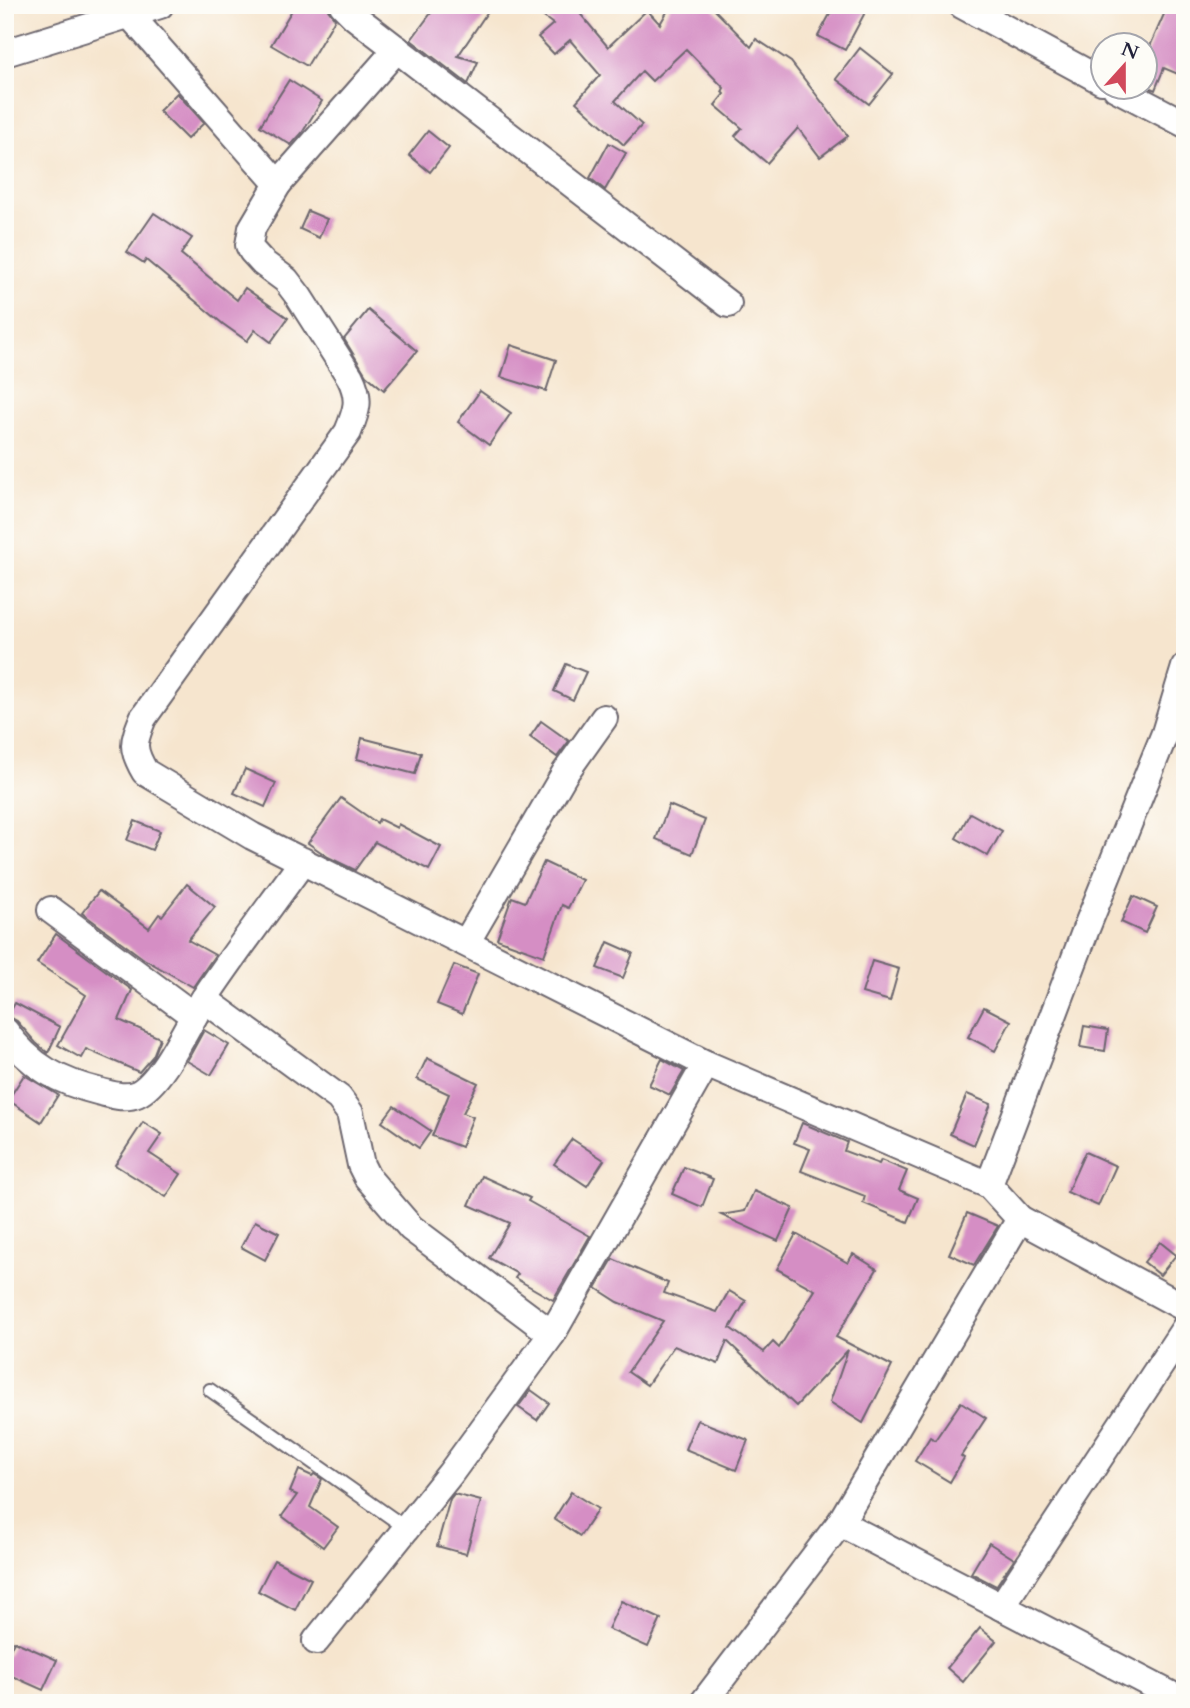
<svg xmlns="http://www.w3.org/2000/svg" width="1190" height="1708" viewBox="0 0 1190 1708" font-family="Cardo,serif">
<style>
.building{fill:#d58ec4}
.lines{fill:none;stroke-linecap:round;stroke-linejoin:round}
.service-casing{stroke:#6c666e;stroke-width:16}
.minor-casing{stroke:#6c666e;stroke-width:30}
.service{stroke:#fff;stroke-width:12}
.minor{stroke:#fff;stroke-width:26}
</style>
<rect width="100%" height="100%" fill="#fdfcf7"/>
<filter id="ink" filterUnits="userSpaceOnUse"><feTurbulence type="fractalNoise" baseFrequency=".0143" numOctaves="2"/><feDisplacementMap in="SourceGraphic" scale="14" xChannelSelector="R" yChannelSelector="G"/><feConvolveMatrix kernelMatrix="1 2 1 2 8 2 1 2 1" color-interpolation-filters="sRGB"/></filter>
<filter id="wash" filterUnits="userSpaceOnUse"><feTurbulence type="fractalNoise" baseFrequency=".00686" numOctaves="4" result="noise"/><feDisplacementMap in="SourceGraphic" scale="28" xChannelSelector="R" yChannelSelector="G"/><feGaussianBlur stdDeviation="1.57" result="paint"/><feColorMatrix in="noise" values="0 0 0 0 0 0 0 0 0 0 0 0 0 0 0 0 0 1.4 0 .05"/><feComposite in="paint" operator="in"/></filter>
<g filter="url(#wash)">
<rect width="100%" height="100%" fill="#f6e5ce"/>
<g id="blocks">
<g class="building">
<polygon points="295,5 328,5 328,10 335,19 307,66 271,45"/>
<polygon points="437,5 492,5 458,56 478,62 468,84 411,40"/>
<polygon points="528,5 573,5 608,47 647,10 660,24 671,5 710,5 751,47 756,39 791,62 848,136 820,157 798,128 767,163 735,136 742,128 715,105 724,94 722,92 724,88 686,49 652,81 642,71 615,101 642,125 624,145 576,102 600,75 570,40 554,54 538,37 553,24"/>
<polygon points="835,5 869,5 845,50 818,36"/>
<polygon points="1168,5 1185,5 1185,77 1164,68 1155,90 1144,85 1144,60"/>
<polygon points="860,48 893,74 869,104 836,79"/>
<polygon points="289,80 322,101 302,133 291,145 260,126"/>
<polygon points="177,93 204,123 187,139 159,111"/>
<polygon points="428,131 449,148 430,172 409,155"/>
<polygon points="609,143 626,153 605,190 590,178"/>
<polygon points="308,211 327,219 319,238 300,229"/>
<polygon points="154,213 192,238 181,254 237,300 245,288 288,318 271,342 255,330 247,341 223,324 146,260 144,263 127,252"/>
<polygon points="368,310 417,351 384,390 366,375 344,339"/>
<polygon points="511,345 556,360 546,391 501,377"/>
<polygon points="480,391 511,413 489,445 458,422"/>
<polygon points="566,664 586,672 573,700 554,691"/>
<polygon points="541,721 569,741 557,757 530,737"/>
<polygon points="362,738 421,753 415,774 357,759"/>
<polygon points="245,769 276,783 265,807 234,793"/>
<polygon points="341,798 377,823 379,819 397,828 398,824 441,847 429,870 375,842 355,870 328,857 308,843"/>
<polygon points="669,805 705,820 692,854 656,839"/>
<polygon points="970,813 1002,831 988,856 956,838"/>
<polygon points="135,821 160,831 152,850 127,840"/>
<polygon points="544,862 582,880 568,908 562,905 544,956 497,939 512,897 525,902"/>
<polygon points="187,884 215,907 188,940 215,955 193,987 144,959 82,913 99,891 149,928 159,914 162,916"/>
<polygon points="1133,896 1157,907 1145,933 1121,922"/>
<polygon points="56,934 132,990 119,1020 160,1038 153,1056 139,1072 86,1049 81,1058 58,1045 86,995 37,963"/>
<polygon points="608,942 633,953 623,978 597,968"/>
<polygon points="872,961 899,969 890,1001 862,993"/>
<polygon points="454,965 478,974 462,1014 437,1004"/>
<polygon points="15,1003 60,1027 48,1053 36,1043 17,1021 8,1016"/>
<polygon points="984,1007 1011,1021 995,1051 968,1037"/>
<polygon points="1084,1026 1108,1030 1105,1051 1080,1047"/>
<polygon points="204,1030 229,1045 211,1075 187,1061"/>
<polygon points="427,1058 478,1083 463,1113 473,1117 461,1147 432,1136 449,1094 417,1079"/>
<polygon points="662,1059 684,1071 670,1095 649,1085"/>
<polygon points="24,1075 58,1095 41,1122 8,1100"/>
<polygon points="967,1094 991,1104 974,1145 950,1134"/>
<polygon points="394,1106 431,1131 419,1148 382,1122"/>
<polygon points="143,1122 162,1134 149,1153 181,1174 166,1197 115,1165"/>
<polygon points="802,1123 847,1142 844,1151 879,1164 881,1160 907,1171 899,1190 918,1198 908,1222 863,1203 865,1196 801,1171 810,1149 794,1143"/>
<polygon points="572,1139 604,1160 587,1186 554,1164"/>
<polygon points="1085,1152 1116,1166 1098,1206 1067,1192"/>
<polygon points="684,1167 713,1179 702,1207 672,1194"/>
<polygon points="482,1176 530,1198 528,1201 590,1236 553,1300 515,1278 518,1274 489,1258 510,1223 469,1205"/>
<polygon points="754,1191 793,1208 778,1241 721,1215 745,1211"/>
<polygon points="967,1213 998,1226 974,1265 949,1254"/>
<polygon points="255,1221 279,1233 265,1260 241,1247"/>
<polygon points="796,1234 848,1263 853,1254 877,1269 836,1337 892,1366 863,1423 830,1402 848,1350 796,1406 727,1341 718,1364 674,1346 647,1385 628,1372 663,1321 618,1302 596,1288 613,1259 668,1283 664,1293 717,1312 729,1291 746,1301 730,1328 764,1352 773,1342 779,1348 815,1290 777,1269"/>
<polygon points="1160,1242 1176,1255 1160,1275 1144,1262"/>
<polygon points="531,1390 549,1403 537,1420 518,1407"/>
<polygon points="961,1402 986,1418 961,1456 964,1458 950,1482 915,1461 930,1437 935,1440"/>
<polygon points="697,1420 748,1440 736,1470 685,1449"/>
<polygon points="299,1470 312,1476 314,1474 322,1479 310,1507 338,1527 323,1547 282,1516 297,1495 290,1492"/>
<polygon points="571,1492 598,1509 580,1536 554,1519"/>
<polygon points="454,1494 481,1501 466,1554 437,1546 450,1499"/>
<polygon points="989,1543 1014,1559 996,1586 971,1573"/>
<polygon points="274,1560 311,1579 295,1610 258,1591"/>
<polygon points="621,1601 661,1619 648,1647 608,1629"/>
<polygon points="980,1628 996,1641 963,1682 947,1668"/>
<polygon points="14,1641 57,1660 43,1690 5,1673 5,1660"/>
</g>
</g>
</g>
<g filter="url(#ink)">
<use href="#blocks" fill-opacity="0" stroke="#6c666e" stroke-width="2"/>
<g class="lines">
<g class="service-casing">
<polyline id="service" points="210,1390 406,1528"/>
</g>
<g class="minor-casing">
<g id="minor">
<polyline points="343,5 355,17 728,304"/>
<polyline points="962,5 1102,81"/>
<polyline points="129,14 278,184"/>
<path d="M 397,49 L 278,184 L 252,228 L 249,245 L 252,251 L 263,263 L 286,280 L 299,297 L 350,377 C 361,399 357,410 348,432 L 143,718 C 133,743 131,748 145,772 L 252,836 L 706,1064 L 989,1185"/>
<polyline points="5,53 160,5"/>
<polyline points="1116,88 1185,124"/>
<polyline points="51,910 194,1016"/>
<polyline points="466,943 565,773 604,718"/>
<polyline points="204,999 339,1098 350,1113 361,1165 367,1177 411,1228 552,1334"/>
<path d="M 5,1031 C 30,1067 60,1082 101,1092 C 113,1095 125,1099 137,1094 C 163,1082 188,1023 204,999 C 235,952 270,907 303,861"/>
<polyline points="1020,1219 1185,1308"/>
<polyline points="840,1523 1185,1702"/>
<polyline points="1001,1607 1185,1328"/>
<polyline points="316,1641 450,1474 552,1334 706,1064"/>
<polyline points="703,1703 840,1523 1020,1219 989,1185 1086,929 1165,733 1185,667"/>
</g>
</g>
<use href="#service" class="service"/>
<use href="#minor" class="minor"/>
</g>
</g>
<rect width="1190" height="1708" fill="none" stroke="#fdfcf7" stroke-width="28"/>
<g transform="translate(1124 66) rotate(21)"><circle r="33" fill="#fdfcf7" stroke="#a5a5ac" stroke-width="2"/>
<path d="M0-5L12 26L0 18L-12 26Z" fill="#d1495b"/>
<text y="-10" font-size="19" font-weight="bold" text-anchor="middle" fill="#22223b">N</text>
</g>
</svg>
